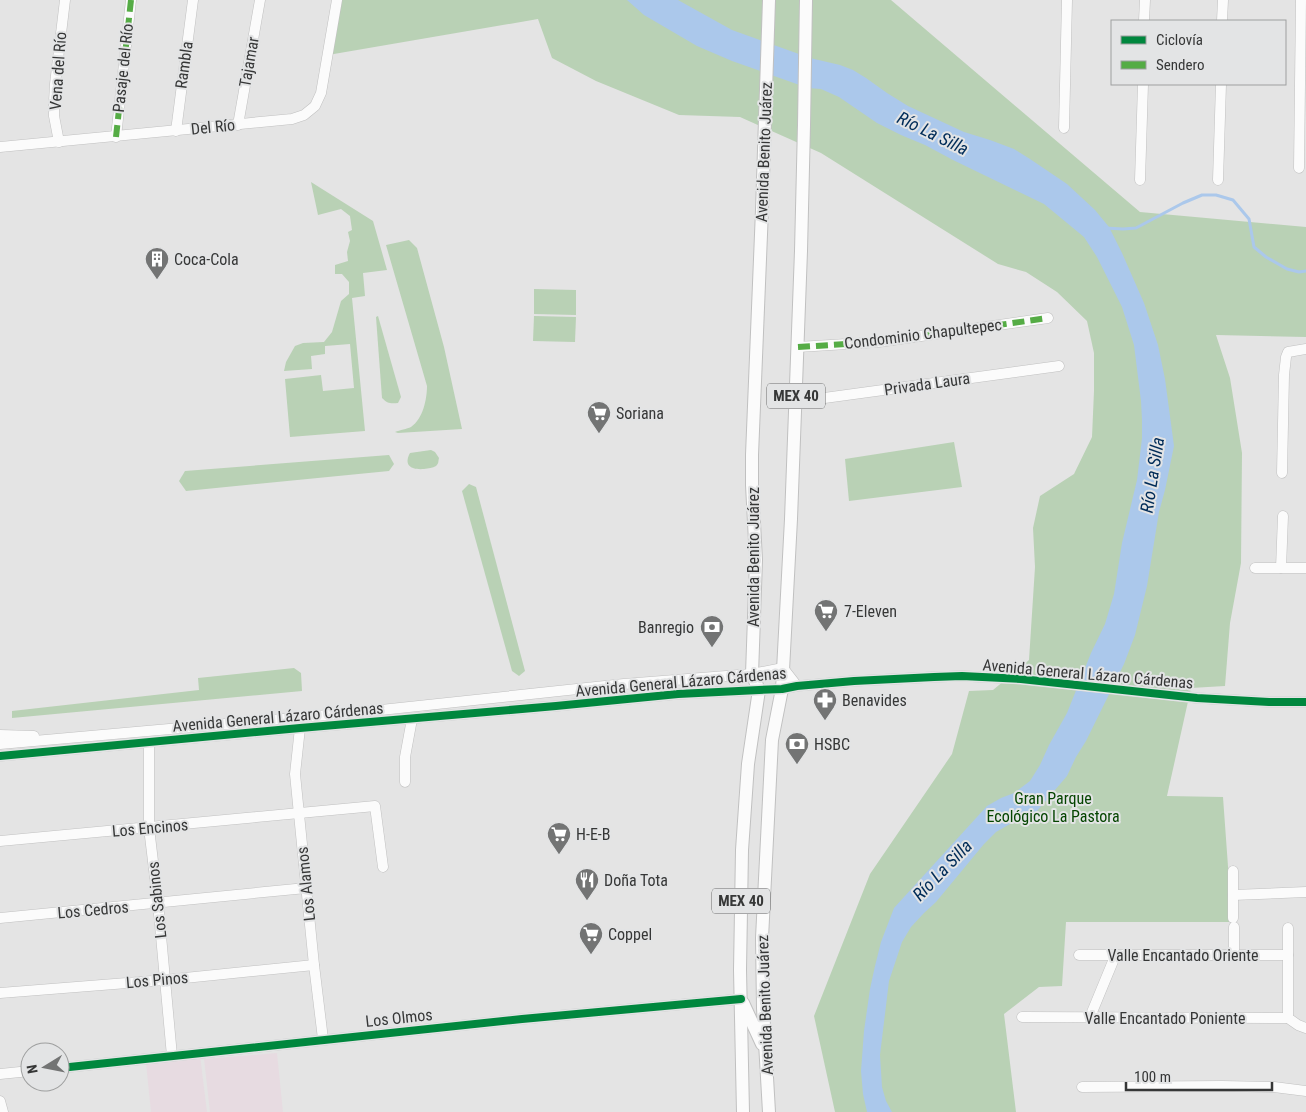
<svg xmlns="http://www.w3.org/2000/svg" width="1306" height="1112" viewBox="0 0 1306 1112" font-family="'Roboto Condensed',sans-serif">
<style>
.education{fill:#e7dbe1}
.green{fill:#b9d1b5}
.water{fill:#abc8eb}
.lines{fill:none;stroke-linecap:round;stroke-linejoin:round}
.stream{stroke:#abc8eb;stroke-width:3}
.minor-casing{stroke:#c0c0c0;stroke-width:11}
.major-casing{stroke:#c0c0c0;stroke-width:14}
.minor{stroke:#fbfbfb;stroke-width:10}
.major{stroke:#fbfbfb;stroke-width:12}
.quiet{stroke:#55ac45;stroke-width:6;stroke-dasharray:12 6;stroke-linecap:butt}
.cycleway-casing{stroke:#e3e4e5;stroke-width:11}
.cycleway{stroke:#00873e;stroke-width:8}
.labels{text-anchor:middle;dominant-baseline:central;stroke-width:4;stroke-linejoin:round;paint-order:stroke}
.shield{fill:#e3e4e5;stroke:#6a6b6b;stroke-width:1}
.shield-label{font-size:15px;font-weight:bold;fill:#363737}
.street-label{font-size:16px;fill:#363737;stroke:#e3e4e5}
.poi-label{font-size:16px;fill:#363737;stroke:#e3e4e5;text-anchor:start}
.park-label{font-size:16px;fill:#054500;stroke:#e3e4e5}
.water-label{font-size:18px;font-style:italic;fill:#002c58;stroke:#e3e4e5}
</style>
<rect width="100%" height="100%" fill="#e4e4e4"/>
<g class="education">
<polygon points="277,1053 283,1112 210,1112 204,1059"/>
<polygon points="200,1055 207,1112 151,1112 146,1063"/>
</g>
<g class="green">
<polygon points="337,0 891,0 1140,212 1306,227 1306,337 1216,335 1230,378 1242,453 1241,563 1230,623 1225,686 1191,688 1167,796 1223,797 1232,922 1066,922 1062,986 1039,987 1004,1014 1016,1112 835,1112 814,1016 870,874 952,754 969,691 993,690 1029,660 1035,567 1033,528 1040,496 1074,474 1092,437 1094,391 1094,353 1087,321 1057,292 1026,272 998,264 821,153 740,117 679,115 596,81 552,58 538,19 328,55"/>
<polygon points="311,182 373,221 387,270 363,273 365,296 352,298 365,431 290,437 285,379 321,375 323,391 354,388 350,344 325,346 325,354 311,356 312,369 284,371 286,362 295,346 303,343 324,342 332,332 341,301 349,294 349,282 342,274 335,274 335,265 348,261 347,252 350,241 348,232 352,230 350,216 341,209 318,215"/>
<path d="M 409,240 L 417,248 L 444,347 L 462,429 L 398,433 L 395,432 C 400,430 407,429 411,427 C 423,419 427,399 427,386 L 386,245 Z"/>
<polygon points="534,289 576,290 576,315 534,314"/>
<path d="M 378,316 L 401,397 L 398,403 C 390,404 387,403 382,398 L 376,317 Z"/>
<polygon points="534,316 576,317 575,342 533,341"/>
<polygon points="954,442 962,487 849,501 845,459"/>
<path d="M 431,450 L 435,452 L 439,458 C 438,462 439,463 436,466 C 433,468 428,468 424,469 C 412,470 403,466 410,453 Z"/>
<polygon points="389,455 394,464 389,471 186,491 179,481 185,471"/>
<polygon points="469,484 476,487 525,671 519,676 512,671 462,491"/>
<polygon points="294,668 301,673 302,691 12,718 12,711 199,690 198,678"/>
</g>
<polygon class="water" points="627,0 678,0 732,30 810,58 840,65 853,70 866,78 887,93 908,106 964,132 990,140 1014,149 1030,159 1067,184 1095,210 1109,227 1122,253 1144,303 1158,345 1165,379 1174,446 1165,490 1159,512 1147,586 1135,635 1124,664 1086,741 1076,757 1067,776 1037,811 1017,820 996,832 984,844 936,902 924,913 911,927 902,942 889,981 880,1055 882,1087 886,1101 892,1112 867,1112 863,1094 861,1071 864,1031 870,989 875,966 881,942 894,908 987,806 1001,798 1014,793 1030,781 1040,765 1049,745 1067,713 1091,653 1105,624 1114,594 1122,543 1137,480 1142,438 1142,420 1141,401 1134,345 1122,307 1097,257 1084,237 1044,204 953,160 925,145 901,135 877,123 839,97 821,89 808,88 732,61 697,46 644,15"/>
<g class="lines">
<polyline class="stream" points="1105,228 1123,229 1136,228 1183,203 1202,195 1216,195 1233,200 1249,219 1254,247 1266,257 1287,269 1299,272 1306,271"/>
<g class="minor-casing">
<g id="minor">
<polyline points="1144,21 1145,0"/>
<polyline points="1222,21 1223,0"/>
<polyline points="238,125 260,0"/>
<polyline points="1064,128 1067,0"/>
<polyline points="176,131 193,0"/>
<polyline points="116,137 131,0"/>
<polyline points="59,142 54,116 54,102 55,84 65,0"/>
<polyline points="0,147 292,119 304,115 315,106 321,93 337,0"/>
<polyline points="1299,168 1301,0"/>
<polyline points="1140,180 1143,84"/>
<polyline points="1218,180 1221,84"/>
<polyline points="798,347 879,342 1048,318"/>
<polyline points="795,402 1059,366"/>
<polyline points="1282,473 1284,375 1286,357 1288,352 1306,349"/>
<polyline points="1255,568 1306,568"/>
<polyline points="1281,568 1283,516"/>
<polyline points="300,728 295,774 314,965 323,1039"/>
<polyline points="0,735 34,736"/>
<polyline points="149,743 149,828 158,903 172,1056"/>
<polyline points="0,744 362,712 624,684 752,674 783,668 797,686"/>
<polyline points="0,756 300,728 556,706 678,694 759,690 782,689 797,686 854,681 934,677 962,676 1021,679 1197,698 1269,702 1306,702"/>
<polyline points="405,782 405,757 412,719"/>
<polyline points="0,841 375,806 383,867"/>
<polyline points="1233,871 1233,918"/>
<polyline points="1233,895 1306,892"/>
<polyline points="0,918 306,888"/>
<polyline points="1234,927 1234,955"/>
<polyline points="1079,955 1288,955"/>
<polyline points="0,993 165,980 314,965"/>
<polyline points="1022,1017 1288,1018 1298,1025 1306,1028"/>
<polyline points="1090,1017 1116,954"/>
<polyline points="1288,1018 1288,928"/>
<polyline points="60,1068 522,1019 741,999"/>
<polyline points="0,1074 30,1071"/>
<polyline points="1082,1087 1222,1086 1274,1087 1306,1091"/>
<polyline points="0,1101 3,1112"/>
</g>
</g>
<g class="major-casing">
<g id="major">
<polyline points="743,1003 762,1044"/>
<polyline points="743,1112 740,970 742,850 748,764 759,690 752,674 756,560 752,485 752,455 762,210 769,0"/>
<polyline points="769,1112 763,1008 762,938 772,740 782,689 791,519 801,251 804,125 806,0"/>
</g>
</g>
<use href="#minor" class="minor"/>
<use href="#major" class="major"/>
<g class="quiet">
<polyline points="116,137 131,0"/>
<polyline points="798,347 879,342 1048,318"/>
</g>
<g class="cycleway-casing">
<g id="cycleway">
<polyline points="0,756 300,728 556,706 678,694 759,690 782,689 797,686 854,681 934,677 962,676 1021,679 1197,698 1269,702 1306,702"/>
<polyline points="60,1068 522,1019 741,999"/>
</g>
</g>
<use href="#cycleway" class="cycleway"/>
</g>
<defs>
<g id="building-pin" transform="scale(1.25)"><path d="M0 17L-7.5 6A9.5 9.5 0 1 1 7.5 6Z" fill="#737474" stroke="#e3e4e5"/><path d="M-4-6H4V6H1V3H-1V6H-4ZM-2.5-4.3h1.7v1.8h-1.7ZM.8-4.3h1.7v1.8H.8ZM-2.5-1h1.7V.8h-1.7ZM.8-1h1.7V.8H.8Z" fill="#fff"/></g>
<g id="supermarket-pin" transform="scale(1.25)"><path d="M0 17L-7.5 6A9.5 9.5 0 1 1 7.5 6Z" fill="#737474" stroke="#e3e4e5"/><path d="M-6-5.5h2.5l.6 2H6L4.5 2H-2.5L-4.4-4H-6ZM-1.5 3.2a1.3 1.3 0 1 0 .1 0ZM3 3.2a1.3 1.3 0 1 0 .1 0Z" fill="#fff"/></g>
<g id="bank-pin" transform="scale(1.25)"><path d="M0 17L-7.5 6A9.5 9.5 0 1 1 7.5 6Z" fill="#737474" stroke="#e3e4e5"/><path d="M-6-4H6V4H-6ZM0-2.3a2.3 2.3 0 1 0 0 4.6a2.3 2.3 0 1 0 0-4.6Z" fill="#fff"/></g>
<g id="pharmacy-pin" transform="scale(1.25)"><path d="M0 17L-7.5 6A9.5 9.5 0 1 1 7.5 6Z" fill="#737474" stroke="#e3e4e5"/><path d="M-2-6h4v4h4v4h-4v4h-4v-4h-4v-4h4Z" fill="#fff"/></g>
<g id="restaurant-pin" transform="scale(1.25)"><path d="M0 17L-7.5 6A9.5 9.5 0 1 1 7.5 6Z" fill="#737474" stroke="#e3e4e5"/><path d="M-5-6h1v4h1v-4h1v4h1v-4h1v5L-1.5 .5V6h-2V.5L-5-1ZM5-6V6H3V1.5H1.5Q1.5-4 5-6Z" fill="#fff"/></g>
</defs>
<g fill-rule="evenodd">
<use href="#building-pin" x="157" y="259"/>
<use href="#supermarket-pin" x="599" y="413"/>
<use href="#supermarket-pin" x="826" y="611"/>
<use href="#bank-pin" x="712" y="627"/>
<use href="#pharmacy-pin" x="825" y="700"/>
<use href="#bank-pin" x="797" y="744"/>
<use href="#supermarket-pin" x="559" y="834"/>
<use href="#restaurant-pin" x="587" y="880"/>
<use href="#supermarket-pin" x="591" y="934"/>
</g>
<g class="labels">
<g class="shield">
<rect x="767" y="383.5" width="58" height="25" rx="4"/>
<rect x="712" y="888.5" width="58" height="25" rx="4"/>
</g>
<g class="shield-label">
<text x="796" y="396">MEX 40</text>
<text x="741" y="901">MEX 40</text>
</g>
<g class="street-label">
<text transform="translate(249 62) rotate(-80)">Tajamar</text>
<text transform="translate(184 65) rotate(-82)">Rambla</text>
<text transform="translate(123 68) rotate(-84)">Pasaje del Río</text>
<text transform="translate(58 71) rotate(-86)">Vena del Río</text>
<text transform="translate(213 127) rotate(-6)">Del Río</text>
<text transform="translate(764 152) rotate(-88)">Avenida Benito Juárez</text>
<text transform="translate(923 334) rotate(-7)">Condominio Chapultepec</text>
<text transform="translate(927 384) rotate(-8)">Privada Laura</text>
<text transform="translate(753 557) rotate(-90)">Avenida Benito Juárez</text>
<text transform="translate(1088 674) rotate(5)">Avenida General Lázaro Cárdenas</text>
<text transform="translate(681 682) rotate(-5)">Avenida General Lázaro Cárdenas</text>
<text transform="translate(278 717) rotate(-5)">Avenida General Lázaro Cárdenas</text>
<text transform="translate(150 828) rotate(-5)">Los Encinos</text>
<text transform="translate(306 884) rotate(-96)">Los Alamos</text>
<text transform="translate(157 900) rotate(-96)">Los Sabinos</text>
<text transform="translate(93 910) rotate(-5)">Los Cedros</text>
<text x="1183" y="955">Valle Encantado Oriente</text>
<text transform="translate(157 980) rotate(-5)">Los Pinos</text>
<text transform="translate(765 1005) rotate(-92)">Avenida Benito Juárez</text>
<text transform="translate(399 1018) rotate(-6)">Los Olmos</text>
<text x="1165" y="1018">Valle Encantado Poniente</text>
</g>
<g class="poi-label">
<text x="174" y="259">Coca-Cola</text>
<text x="616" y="413">Soriana</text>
<text x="844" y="611">7-Eleven</text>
<text x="694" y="627" text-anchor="end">Banregio</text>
<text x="842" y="700">Benavides</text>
<text x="814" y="744">HSBC</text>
<text x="576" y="834">H-E-B</text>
<text x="604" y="880">Doña Tota</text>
<text x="608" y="934">Coppel</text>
</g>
<g class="park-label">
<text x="1053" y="798">Gran Parque<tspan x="1053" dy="18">Ecológico La Pastora</tspan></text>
</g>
<g class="water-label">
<text transform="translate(933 133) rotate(26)">Río La Silla</text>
<text transform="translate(1152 475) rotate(-81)">Río La Silla</text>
<text transform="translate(942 870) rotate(-46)">Río La Silla</text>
</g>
</g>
<rect x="1111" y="20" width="175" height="65" fill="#e3e4e5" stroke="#9e9f9f"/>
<rect x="1121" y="36" width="25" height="8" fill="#00873e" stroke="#9e9f9f"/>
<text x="1156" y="45" font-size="15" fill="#363737">Ciclovía</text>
<rect x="1121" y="61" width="25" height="8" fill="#55ac45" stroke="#9e9f9f"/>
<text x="1156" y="70" font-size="15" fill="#363737">Sendero</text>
<g transform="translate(45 1067) rotate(260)"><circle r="24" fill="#e3e4e5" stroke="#9e9f9f"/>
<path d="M0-4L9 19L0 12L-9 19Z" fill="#737474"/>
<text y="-8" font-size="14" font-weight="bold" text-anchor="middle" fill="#363737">N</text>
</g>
<path d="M1126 1082v8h146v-8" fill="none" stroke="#363737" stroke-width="2.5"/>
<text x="1134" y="1082" font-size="15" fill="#363737" stroke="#e3e4e5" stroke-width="4" paint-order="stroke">100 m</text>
</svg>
